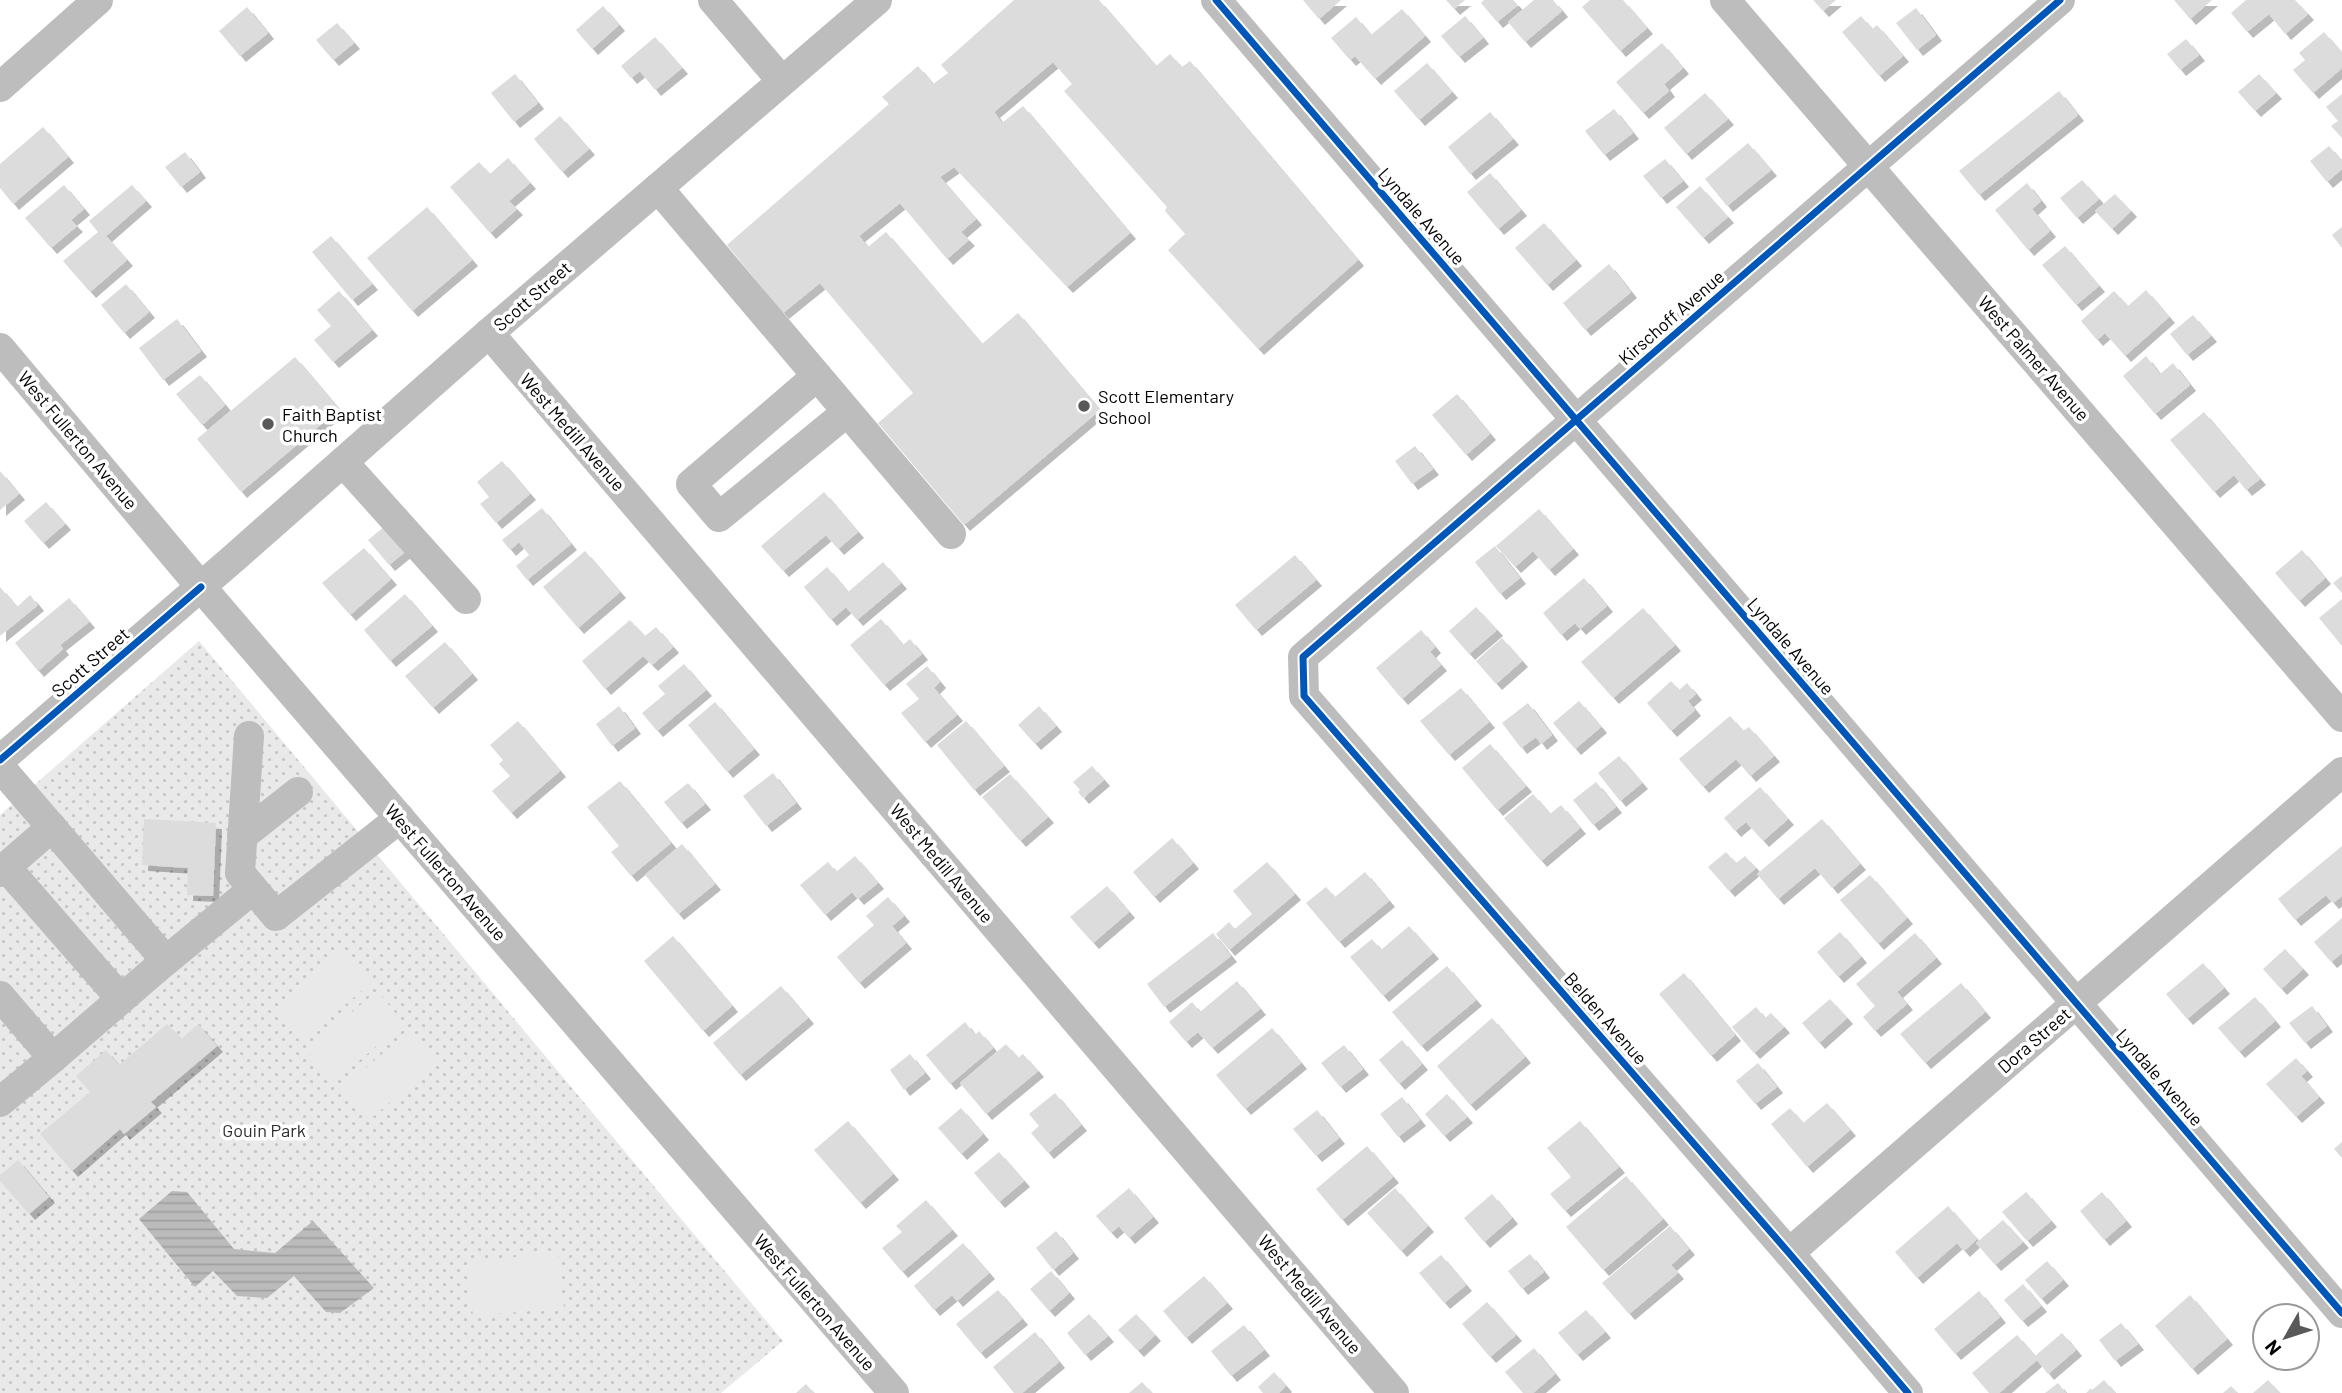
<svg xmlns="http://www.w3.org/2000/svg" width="2342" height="1393" viewBox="0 0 2342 1393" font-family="Barlow,sans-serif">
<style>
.grass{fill:url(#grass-dots)}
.pitch{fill:#e9e9e9}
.water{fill:url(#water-rules)}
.building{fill:#dcdcdc;filter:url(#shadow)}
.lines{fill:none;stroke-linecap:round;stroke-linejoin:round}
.minor{stroke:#bdbdbd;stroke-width:30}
.cycleway-casing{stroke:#fff;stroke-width:11}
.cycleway{stroke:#0057b8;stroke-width:7}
.poi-dot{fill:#595959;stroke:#fff;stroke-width:2.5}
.labels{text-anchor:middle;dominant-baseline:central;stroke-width:7;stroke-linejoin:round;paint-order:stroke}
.street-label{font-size:18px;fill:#000;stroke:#fff}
.poi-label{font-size:18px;fill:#000;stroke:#fff;text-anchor:start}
.park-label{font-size:18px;fill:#2e2e2e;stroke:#fff}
</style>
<defs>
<pattern id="grass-dots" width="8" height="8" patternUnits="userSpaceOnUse" patternTransform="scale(1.75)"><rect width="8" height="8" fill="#e9e9e9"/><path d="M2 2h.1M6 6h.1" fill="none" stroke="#c6c6c6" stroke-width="1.8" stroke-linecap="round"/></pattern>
<pattern id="water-rules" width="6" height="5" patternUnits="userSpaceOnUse" patternTransform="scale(1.75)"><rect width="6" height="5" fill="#bbb"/><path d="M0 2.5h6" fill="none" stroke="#9f9f9f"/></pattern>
<filter id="shadow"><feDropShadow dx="6" dy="6" stdDeviation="0" flood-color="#0004"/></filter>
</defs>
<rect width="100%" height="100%" fill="#fff"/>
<polygon class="grass" points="199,641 783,1341 721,1393 0,1393 0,815"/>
<g class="pitch">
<polygon points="343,951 371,983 301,1042 274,1010"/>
<polygon points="377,991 404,1023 334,1082 307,1050"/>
<polygon points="410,1030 438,1062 368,1121 341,1089"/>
<polygon points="557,1251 564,1308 473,1316 467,1264"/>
</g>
<polygon class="water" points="172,1191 187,1192 234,1249 275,1253 313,1221 374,1288 340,1313 326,1312 294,1276 267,1298 237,1296 213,1271 195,1287 139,1219"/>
<g class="building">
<polygon points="1014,0 1099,0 1156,66 1170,54 1182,67 1190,61 1358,260 1258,349 1168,250 1185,234 1165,211 1167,207 1064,91 1072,84 1053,62 994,112 1002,123 1023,106 1130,233 1067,287 954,167 940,177 976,219 961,232 969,240 947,259 900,203 859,236 868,247 886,232 982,344 1018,313 1100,410 964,525 878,423 913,393 820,283 783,313 727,245 889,104 882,97 918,66 933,84 948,73 941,65"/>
<polygon points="1303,0 1341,0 1319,19"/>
<polygon points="1446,0 1465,0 1454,9"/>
<polygon points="1484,0 1513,0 1518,5 1497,22 1481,3"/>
<polygon points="1534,0 1553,0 1562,11 1525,42 1508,22"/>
<polygon points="1590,0 1623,0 1647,28 1620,51 1582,7"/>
<polygon points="1813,0 1836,0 1823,11"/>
<polygon points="2174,0 2212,0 2190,19"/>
<polygon points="2246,0 2295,0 2308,14 2285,34 2269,14 2247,32 2231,13"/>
<polygon points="603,6 619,25 592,49 576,30"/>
<polygon points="247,7 268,33 240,56 219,31"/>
<polygon points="1916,8 1936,35 1917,50 1896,23"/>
<polygon points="1402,9 1425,36 1375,79 1355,56 1350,60 1331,38 1356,17 1371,35"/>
<polygon points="1465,16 1483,38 1459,57 1441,36"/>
<polygon points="1861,16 1872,29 1877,25 1903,56 1879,76 1842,32"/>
<polygon points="337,23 354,43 333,60 316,40"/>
<polygon points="2324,32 2342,53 2342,68 2313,93 2293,70 2305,60 2299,53"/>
<polygon points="655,37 682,68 655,90 640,71 631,78 621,66"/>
<polygon points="2186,39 2199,55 2180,70 2167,54"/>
<polygon points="1662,43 1683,68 1664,84 1669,91 1643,113 1616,82"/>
<polygon points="1427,63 1452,92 1419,120 1394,91"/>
<polygon points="515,74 538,103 514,122 491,93"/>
<polygon points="2259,74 2276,93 2255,111 2238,92"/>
<polygon points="2059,91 2078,115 1979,195 1959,171"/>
<polygon points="1705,93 1728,119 1686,154 1664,128"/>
<polygon points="2342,94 2342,138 2331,126 2338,121 2326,107"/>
<polygon points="1614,109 1633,133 1604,155 1585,131"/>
<polygon points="1490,112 1513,139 1470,174 1448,147"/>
<polygon points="560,116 589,149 562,172 534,139"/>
<polygon points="43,127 68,157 13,204 0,188 0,164"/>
<polygon points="1748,143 1771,170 1727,206 1705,179"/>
<polygon points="2329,146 2342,161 2342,169 2327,182 2310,161"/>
<polygon points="185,152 200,172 181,187 165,167"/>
<polygon points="508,158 530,183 509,201 517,209 490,233 450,187 479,162 490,174"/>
<polygon points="1665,159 1683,181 1661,198 1643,176"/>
<polygon points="1490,173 1521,210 1498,229 1467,192"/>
<polygon points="2082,180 2099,199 2077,218 2060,198"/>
<polygon points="2027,183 2041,201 2032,209 2050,231 2028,250 1995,210"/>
<polygon points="64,185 84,209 71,220 77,226 51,248 25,218"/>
<polygon points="132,185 146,201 106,236 127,260 90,292 63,261 98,232 89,221"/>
<polygon points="1700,186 1728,217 1703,238 1676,207"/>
<polygon points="2115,194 2131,211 2112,229 2095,211"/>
<polygon points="427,207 472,260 412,311 367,258"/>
<polygon points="1544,223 1576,260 1547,285 1515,248"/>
<polygon points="2342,227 2342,248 2332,235"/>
<polygon points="331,236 372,284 352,300 312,252"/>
<polygon points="2065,246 2099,286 2076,305 2042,265"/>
<polygon points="1609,264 1631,292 1585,330 1563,303"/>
<polygon points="126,284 149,312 124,333 101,305"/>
<polygon points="2146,290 2169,317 2125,356 2105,333 2097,340 2081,321 2114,291 2128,306"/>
<polygon points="339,291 372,330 333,362 314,340 331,326 317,310"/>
<polygon points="2193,315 2211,336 2187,355 2170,334"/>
<polygon points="177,319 201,351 163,380 139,348"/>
<polygon points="2146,356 2160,374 2173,363 2190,385 2155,414 2123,376"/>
<polygon points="295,357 339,409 241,492 197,439"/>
<polygon points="200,375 225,405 202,425 176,394"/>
<polygon points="1457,394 1490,434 1466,455 1432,415"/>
<polygon points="2204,412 2260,479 2246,490 2234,475 2214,492 2170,440"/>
<polygon points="1415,446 1433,469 1412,484 1395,461"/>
<polygon points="502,461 530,494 496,523 480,504 489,497 477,482"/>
<polygon points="0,471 19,494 0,510"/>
<polygon points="824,492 858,532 838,549 826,535 783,571 761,546"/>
<polygon points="46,502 65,524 43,543 24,521"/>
<polygon points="542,508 571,544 527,580 516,566 529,555 519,542 510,550 502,540"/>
<polygon points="1539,509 1573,549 1549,570 1533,551 1515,567 1496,546"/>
<polygon points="390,522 411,547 389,565 368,540"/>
<polygon points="1495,546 1520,578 1500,594 1475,562"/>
<polygon points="364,548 391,579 350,615 322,583"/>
<polygon points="2302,550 2325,578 2299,601 2275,573"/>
<polygon points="585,551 620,592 578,628 543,587"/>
<polygon points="1295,555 1316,580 1256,630 1235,605"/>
<polygon points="883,562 901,583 857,620 846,607 831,620 804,587 827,567 848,592"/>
<polygon points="2342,576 2342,593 2333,583"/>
<polygon points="1584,578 1607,606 1580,629 1575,623 1561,635 1543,613"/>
<polygon points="0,587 17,607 30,595 38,605 0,636"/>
<polygon points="405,594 432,626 390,661 364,630"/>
<polygon points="69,598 89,622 60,645 63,649 38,671 15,643"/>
<polygon points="2342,599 2342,646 2319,618"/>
<polygon points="1476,607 1497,630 1469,654 1449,631"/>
<polygon points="1643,608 1675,645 1613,698 1581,662"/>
<polygon points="881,619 903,645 910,639 922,654 884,685 850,645"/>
<polygon points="630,620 645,636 656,627 673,647 652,665 643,656 605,689 582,661"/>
<polygon points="1421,630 1435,647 1430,652 1441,665 1402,699 1376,668"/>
<polygon points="1502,638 1522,661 1496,684 1476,661"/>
<polygon points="445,642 472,674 433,708 405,676"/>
<polygon points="684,664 706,690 657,731 642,713 665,694 658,686"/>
<polygon points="927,666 940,682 934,688 957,715 925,742 901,713 919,699 906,684"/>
<polygon points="1671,681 1679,690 1687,683 1696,694 1688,701 1695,710 1671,731 1647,703"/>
<polygon points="1461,688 1489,722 1449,755 1420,721"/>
<polygon points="1579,701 1601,727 1575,749 1553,723"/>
<polygon points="715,702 754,749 727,772 688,725"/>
<polygon points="1528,703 1552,735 1541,744 1536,737 1521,748 1502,723"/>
<polygon points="619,706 635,728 612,746 596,724"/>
<polygon points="1039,706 1056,726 1035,744 1018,725"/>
<polygon points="1730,716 1743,731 1749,727 1774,756 1750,776 1736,759 1703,787 1679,759"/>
<polygon points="518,721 560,771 511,813 492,791 510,776 499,764 503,760 490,745"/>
<polygon points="966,721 1004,766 974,790 937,745"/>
<polygon points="1490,744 1526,786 1497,810 1462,768"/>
<polygon points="1619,756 1642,783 1620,801 1598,773"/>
<polygon points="1092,766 1104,780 1083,798 1078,792 1080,790 1073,782"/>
<polygon points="773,773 796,803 766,826 743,796"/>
<polygon points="1010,774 1048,817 1020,841 982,797"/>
<polygon points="620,781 671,843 631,876 611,852 619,846 587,807"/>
<polygon points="1596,782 1616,807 1593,825 1573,800"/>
<polygon points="688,783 705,804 681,823 664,802"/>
<polygon points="1760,787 1788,819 1763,841 1746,822 1735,831 1724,818"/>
<polygon points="1533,794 1550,814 1561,805 1580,828 1541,861 1504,818"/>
<polygon points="144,819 216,823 213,896 187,895 188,868 142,865"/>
<polygon points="1822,819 1860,864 1832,888 1815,868 1778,899 1757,874"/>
<polygon points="1172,838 1193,863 1154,897 1133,872"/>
<polygon points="682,844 715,884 678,914 645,875"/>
<polygon points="2342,846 2342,896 2333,903 2326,895 2295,920 2278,899"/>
<polygon points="1726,852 1736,863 1745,856 1756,868 1729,891 1708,867"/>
<polygon points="855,856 878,883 858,899 852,892 825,915 800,885 828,862 836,872"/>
<polygon points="1267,862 1295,894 1229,950 1216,934 1229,922 1235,929 1252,914 1233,891"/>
<polygon points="1365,872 1389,901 1339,942 1306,903 1326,887 1335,897"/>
<polygon points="1870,875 1907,918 1878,944 1840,900"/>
<polygon points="1107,886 1129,912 1093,943 1070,917"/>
<polygon points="888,897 904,916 892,926 906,943 859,983 837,957 874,925 866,916"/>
<polygon points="2342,918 2342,953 2331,962 2314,942"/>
<polygon points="1409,926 1433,953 1383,996 1350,957 1372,939 1381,950"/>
<polygon points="1840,932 1861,957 1838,977 1817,952"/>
<polygon points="1213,933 1231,956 1164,1007 1147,984"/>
<polygon points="1915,933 1936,958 1897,992 1907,1004 1875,1031 1863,1017 1875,1006 1856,984"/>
<polygon points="673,936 732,1006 703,1031 644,961"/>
<polygon points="2285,949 2303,969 2281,989 2263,969"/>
<polygon points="2203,963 2224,988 2187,1019 2166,994"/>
<polygon points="1447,966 1476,1000 1421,1046 1392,1012"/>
<polygon points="1684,973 1735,1035 1711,1056 1659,994"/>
<polygon points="1237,981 1260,1009 1212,1048 1198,1032 1186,1042 1169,1022 1192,1002 1200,1012"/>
<polygon points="1961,983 1985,1012 1925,1063 1900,1034"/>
<polygon points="781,986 808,1018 740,1075 713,1043"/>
<polygon points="2255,997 2275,1021 2239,1052 2218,1028"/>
<polygon points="1830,999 1847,1018 1819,1043 1802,1023"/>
<polygon points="2312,1006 2327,1026 2305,1043 2289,1023"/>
<polygon points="1756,1007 1765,1018 1771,1013 1784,1027 1754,1053 1732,1027"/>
<polygon points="1492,1018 1525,1057 1470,1105 1437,1066"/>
<polygon points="965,1022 975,1035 979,1031 993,1048 950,1084 926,1055"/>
<polygon points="167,1024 181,1039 198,1024 217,1046 151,1102 156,1107 124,1134 120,1129 72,1171 40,1134 90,1092 76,1076 106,1050 119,1065"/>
<polygon points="1272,1028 1301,1063 1245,1109 1216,1075"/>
<polygon points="1402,1040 1422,1064 1399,1084 1379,1060"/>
<polygon points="1006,1044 1018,1058 1023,1054 1038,1071 986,1114 960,1083"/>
<polygon points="1344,1045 1363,1069 1340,1087 1321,1063"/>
<polygon points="910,1054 925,1073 904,1090 890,1070"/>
<polygon points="2296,1058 2307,1071 2301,1076 2319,1097 2296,1117 2266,1084"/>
<polygon points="1758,1063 1777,1087 1755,1104 1736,1081"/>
<polygon points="1055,1093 1081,1125 1048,1153 1031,1133 1039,1126 1029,1114"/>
<polygon points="1447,1094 1467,1117 1444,1136 1425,1114"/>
<polygon points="1402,1097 1420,1120 1398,1137 1380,1114"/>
<polygon points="1827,1103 1850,1130 1807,1167 1771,1124 1790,1108 1803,1123"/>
<polygon points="961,1108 983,1134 961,1154 938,1128"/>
<polygon points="1317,1110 1339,1138 1316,1156 1293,1129"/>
<polygon points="848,1121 893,1174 860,1203 814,1150"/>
<polygon points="1580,1121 1619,1167 1565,1211 1550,1194 1571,1177 1547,1148"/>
<polygon points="2342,1142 2342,1158 2334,1149"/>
<polygon points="1367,1146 1393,1177 1342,1220 1316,1189"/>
<polygon points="999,1152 1024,1181 999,1202 974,1173"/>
<polygon points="18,1160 49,1197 29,1214 0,1181 0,1175"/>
<polygon points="1626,1176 1663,1219 1603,1270 1566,1227"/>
<polygon points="1129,1188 1153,1217 1129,1238 1119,1226 1111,1233 1096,1216"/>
<polygon points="1395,1188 1428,1226 1401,1251 1367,1213"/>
<polygon points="2026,1192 2051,1221 2027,1241 2002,1212"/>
<polygon points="2102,1192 2126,1221 2104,1240 2080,1211"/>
<polygon points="1492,1194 1512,1218 1484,1242 1464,1218"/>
<polygon points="926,1200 952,1230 902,1272 882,1248 902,1232 896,1226"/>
<polygon points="1948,1206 1977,1239 1964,1251 1957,1243 1917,1278 1895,1252"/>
<polygon points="2003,1220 2023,1242 1995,1265 1976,1243"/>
<polygon points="1670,1226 1689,1249 1671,1265 1678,1273 1629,1314 1602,1283"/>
<polygon points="1056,1231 1073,1253 1053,1270 1036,1248"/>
<polygon points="963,1243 989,1273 957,1301 952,1295 934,1310 914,1286"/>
<polygon points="1530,1254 1544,1272 1522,1289 1508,1271"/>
<polygon points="1441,1255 1466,1285 1444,1303 1419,1273"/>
<polygon points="2047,1261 2063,1280 2041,1299 2025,1280"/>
<polygon points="1051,1271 1069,1293 1049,1311 1030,1289"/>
<polygon points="1204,1276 1227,1303 1186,1338 1163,1311"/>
<polygon points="2023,1284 2041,1306 2022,1321 2004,1300"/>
<polygon points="998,1290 1022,1319 980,1353 956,1324"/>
<polygon points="1979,1291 2000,1317 1955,1354 1934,1329"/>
<polygon points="2190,1295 2227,1339 2192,1369 2155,1326"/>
<polygon points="1487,1302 1516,1335 1490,1357 1462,1324"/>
<polygon points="1586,1310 1605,1332 1577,1355 1558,1333"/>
<polygon points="1089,1314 1108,1336 1085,1355 1067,1333"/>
<polygon points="1136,1314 1155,1335 1138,1351 1118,1330"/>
<polygon points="2121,1323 2138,1344 2115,1361 2099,1340"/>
<polygon points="1244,1325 1264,1350 1231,1376 1211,1351"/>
<polygon points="1035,1332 1059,1362 1022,1393 1014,1393 993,1367"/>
<polygon points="2062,1333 2076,1350 2048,1374 2037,1360 1999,1393 1989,1393 1972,1373 2017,1335 2035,1356"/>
<polygon points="1534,1348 1555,1374 1533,1393 1523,1393 1505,1372"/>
<polygon points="1274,1372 1286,1386 1279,1393 1263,1393 1258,1387"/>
<polygon points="2104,1380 2115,1393 2086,1393 2091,1388 2092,1390"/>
<polygon points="2268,1380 2280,1393 2253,1393"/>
<polygon points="1142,1382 1152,1393 1129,1393"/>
<polygon points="2058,1383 2066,1393 2045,1393"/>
<polygon points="806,1384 814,1393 796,1393"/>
<polygon points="2231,1386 2238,1393 2223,1393"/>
</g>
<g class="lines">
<g class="minor">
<polyline points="713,0 782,81"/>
<polyline points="1216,0 2342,1313"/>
<polyline points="1725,0 2342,717"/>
<polyline points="0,87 98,0"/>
<polyline points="658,188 951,534"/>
<polyline points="489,333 1394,1393"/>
<polyline points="0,348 201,587 894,1393"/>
<polyline points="817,376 691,484 719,517 847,412"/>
<polyline points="343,462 466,599"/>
<polyline points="249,736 240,873 276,916 400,818"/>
<polyline points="0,760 234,558 489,333 877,0"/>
<polyline points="0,767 156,949 161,957 156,969 53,1058"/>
<polyline points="242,836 298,792"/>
<polyline points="6,867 52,827"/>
<polyline points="0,872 6,867 121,999"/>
<polyline points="156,969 253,889"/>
<polyline points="0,996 53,1058 0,1102"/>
<polyline points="1789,1253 2342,772"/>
<polyline points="1908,1393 1789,1253 1304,696 1303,657 2060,0"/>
</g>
<g class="cycleway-casing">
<g id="cycleway">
<polyline points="1216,0 2342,1313"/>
<polyline points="0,760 201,587"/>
<polyline points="1908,1393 1789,1253 1304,696 1303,657 2060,0"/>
</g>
</g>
<use href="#cycleway" class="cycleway"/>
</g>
<g class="poi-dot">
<circle cx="1084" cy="406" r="7"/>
<circle cx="268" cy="424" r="7"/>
</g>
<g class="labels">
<g class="street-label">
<text transform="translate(1422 216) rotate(49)">Lyndale Avenue</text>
<text transform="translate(532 296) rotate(-41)">Scott Street</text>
<text transform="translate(1671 317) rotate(-41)">Kirschoff Avenue</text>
<text transform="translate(2034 358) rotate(49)">West Palmer Avenue</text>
<text transform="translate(573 432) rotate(49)">West Medill Avenue</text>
<text transform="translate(78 440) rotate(50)">West Fullerton Avenue</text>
<text transform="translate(1791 646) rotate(49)">Lyndale Avenue</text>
<text transform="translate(90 662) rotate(-41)">Scott Street</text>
<text transform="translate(942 863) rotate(50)">West Medill Avenue</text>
<text transform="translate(446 872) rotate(49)">West Fullerton Avenue</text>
<text transform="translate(1606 1018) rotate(49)">Belden Avenue</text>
<text transform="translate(2034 1040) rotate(-41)">Dora Street</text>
<text transform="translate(2160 1077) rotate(49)">Lyndale Avenue</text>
<text transform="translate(1310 1294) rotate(50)">West Medill Avenue</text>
<text transform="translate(815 1302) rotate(49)">West Fullerton Avenue</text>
</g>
<g class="poi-label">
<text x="1098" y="396">Scott Elementary<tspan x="1098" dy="21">School</tspan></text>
<text x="282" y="414">Faith Baptist<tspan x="282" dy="21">Church</tspan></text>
</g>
<g class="park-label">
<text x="264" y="1130">Gouin Park</text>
</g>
</g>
<g transform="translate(2286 1337) rotate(231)"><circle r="33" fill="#ffffff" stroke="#999999" stroke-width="2"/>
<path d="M0-5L12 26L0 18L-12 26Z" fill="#595959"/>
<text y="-10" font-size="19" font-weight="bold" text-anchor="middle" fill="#000000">N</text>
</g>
</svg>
